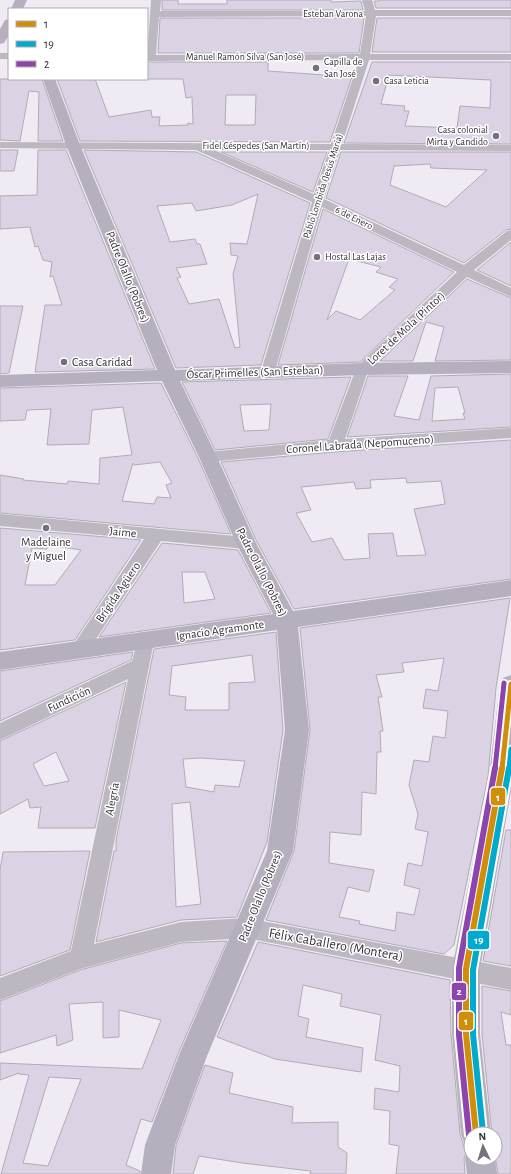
<svg xmlns="http://www.w3.org/2000/svg" width="511" height="1174" viewBox="0 0 511 1174" font-family="'Alegreya Sans',sans-serif">
<style>
.building{fill:#dbd3e4;stroke:#b0acb4;fill-rule:evenodd}
.lines{fill:none;stroke-linecap:round;stroke-linejoin:round}
.minor{fill:#bcb7c1;fill-rule:evenodd}
.major{fill:#b6afbd;fill-rule:evenodd}
.bus-1-far1-casing{stroke:#fff;stroke-width:8}
.bus-1-casing{stroke:#fff;stroke-width:10}
.bus-2-far1-casing{stroke:#fff;stroke-width:8}
.bus-2-casing{stroke:#fff;stroke-width:10}
.bus-3-far1-casing{stroke:#fff;stroke-width:8}
.bus-3-casing{stroke:#fff;stroke-width:10}
.bus-1-far1{stroke:#d08e0b;stroke-width:5}
.bus-1{stroke:#d08e0b;stroke-width:6}
.bus-2-far1{stroke:#00a9ce;stroke-width:5}
.bus-2{stroke:#00a9ce;stroke-width:6}
.bus-3-far1{stroke:#8e44ad;stroke-width:5}
.bus-3{stroke:#8e44ad;stroke-width:6}
.poi-dot{fill:#75717a;stroke:#fff;stroke-width:1.5}
.labels{text-anchor:middle;dominant-baseline:central;stroke-width:3;stroke-linejoin:round;paint-order:stroke}
.far-street-label{font-size:10px;fill:#343038;stroke:#fff}
.far-poi-label{font-size:10px;fill:#343038;stroke:#fff;text-anchor:start}
.street-label{font-size:12px;fill:#343038;stroke:#fff}
.poi-label{font-size:12px;fill:#343038;stroke:#fff;text-anchor:start}
.near-street-label{font-size:14px;fill:#343038;stroke:#fff}
.line-badge{stroke:#fff;stroke-width:1.5}
.badge-label{font-size:11px;text-anchor:middle;font-weight:bold;fill:#fff}
</style>
<rect width="100%" height="100%" fill="#efeaf4"/>
<g class="building">
<polygon points="162,0 178,0 178,4 227,4 227,0 331,0 331,2 361,1 363,10 162,10"/>
<polygon points="379,0 511,0 511,8 376,8 374,1 379,1"/>
<polygon points="160,18 364,18 359,53 158,53"/>
<polygon points="377,18 511,18 511,52 372,52"/>
<path d="M 147,62 L 268,62 L 268,71 L 352,77 L 330,142 L 80,141 L 57,79 L 95,79 L 109,117 L 151,110 L 152,117 L 160,117 L 159,126 L 188,125 L 188,123 L 193,124 L 192,97 L 186,98 L 183,79 L 147,79 ZM 226,95 L 256,95 L 255,125 L 225,125 Z"/>
<path d="M 372,62 L 511,62 L 511,144 L 344,143 ZM 389,75 L 491,80 L 490,108 L 460,106 L 457,128 L 405,126 L 409,111 L 404,111 L 405,106 L 381,104 Z"/>
<polygon points="0,79 42,79 63,141 38,141 39,92 29,91 20,141 0,140"/>
<polygon points="0,150 18,150 14,171 0,171"/>
<polygon points="38,150 66,150 155,369 35,372 45,305 62,305 53,276 50,277 52,262 43,260 38,246 35,247 30,227 0,229 0,196 37,195"/>
<path d="M 84,150 L 196,152 L 310,203 L 261,365 L 176,368 ZM 258,194 L 247,244 L 230,243 L 231,255 L 238,256 L 233,274 L 240,347 L 235,348 L 219,299 L 189,304 L 177,278 L 181,277 L 176,268 L 207,264 L 200,244 L 197,244 L 195,239 L 170,242 L 157,206 L 192,203 L 196,211 L 232,205 Z"/>
<polygon points="221,152 327,152 313,192"/>
<path d="M 341,152 L 511,152 L 511,229 L 506,230 L 464,263 L 326,198 ZM 430,164 L 431,168 L 487,170 L 446,207 L 390,185 L 394,166 Z"/>
<path d="M 323,209 L 454,272 L 360,362 L 278,365 ZM 349,259 L 381,267 L 376,272 L 398,279 L 389,287 L 395,290 L 360,320 L 336,311 L 327,320 Z"/>
<polygon points="511,242 511,286 477,270"/>
<polygon points="467,279 511,298 511,360 435,361 444,327 426,322 413,361 380,361"/>
<polygon points="0,306 23,306 9,373 0,374"/>
<path d="M 511,374 L 511,427 L 347,437 L 368,376 L 408,376 L 394,416 L 419,420 L 431,376 ZM 458,387 L 465,413 L 463,413 L 465,419 L 432,421 L 435,388 Z"/>
<path d="M 351,377 L 328,439 L 215,450 L 182,382 ZM 271,404 L 269,430 L 244,431 L 240,405 Z"/>
<path d="M 161,383 L 198,458 L 231,534 L 0,513 L 0,475 L 24,479 L 23,480 L 67,484 L 68,481 L 99,484 L 100,458 L 132,455 L 123,407 L 92,410 L 89,444 L 47,445 L 51,409 L 27,410 L 25,420 L 0,421 L 0,388 ZM 160,462 L 172,483 L 166,485 L 171,498 L 157,497 L 154,504 L 122,501 L 133,463 L 134,465 Z"/>
<path d="M 511,440 L 511,579 L 294,609 L 257,542 L 221,462 L 335,452 ZM 406,478 L 407,483 L 441,481 L 445,504 L 414,509 L 426,555 L 397,556 L 393,533 L 368,534 L 370,558 L 344,560 L 332,538 L 312,542 L 296,513 L 311,510 L 301,487 L 354,482 L 356,489 L 371,488 L 370,480 Z"/>
<path d="M 0,528 L 141,540 L 75,640 L 0,650 ZM 48,545 L 81,550 L 55,585 L 25,585 L 32,548 L 47,549 Z"/>
<path d="M 162,543 L 238,550 L 271,613 L 99,637 ZM 182,572 L 205,572 L 215,599 L 184,603 Z"/>
<path d="M 510,598 L 496,688 L 488,776 L 454,945 L 444,954 L 266,920 L 294,851 L 310,730 L 300,628 ZM 444,658 L 438,691 L 426,689 L 423,708 L 448,711 L 445,738 L 433,736 L 429,762 L 414,760 L 409,785 L 418,814 L 415,829 L 428,832 L 422,866 L 408,863 L 406,873 L 404,885 L 420,889 L 414,915 L 397,912 L 395,931 L 359,924 L 360,921 L 339,917 L 348,887 L 369,892 L 374,870 L 329,863 L 330,832 L 361,835 L 362,792 L 376,794 L 377,752 L 381,752 L 380,731 L 383,731 L 378,697 L 382,697 L 376,675 L 404,672 L 402,663 Z"/>
<path d="M 276,632 L 283,730 L 267,842 L 237,917 L 181,920 L 96,942 L 114,851 L 116,851 L 116,840 L 154,649 ZM 252,655 L 255,682 L 229,683 L 229,710 L 185,710 L 186,697 L 169,695 L 172,666 ZM 201,758 L 245,761 L 239,787 L 215,785 L 214,792 L 186,787 L 183,759 ZM 190,802 L 201,904 L 176,907 L 172,804 Z"/>
<polygon points="133,652 131,660 0,721 0,671"/>
<path d="M 126,682 L 95,828 L 38,828 L 41,807 L 30,808 L 28,799 L 0,814 L 0,741 ZM 56,752 L 69,781 L 44,786 L 33,764 Z"/>
<polygon points="506,830 511,830 511,966 483,961"/>
<polygon points="90,851 70,950 0,976 0,870 3,852"/>
<path d="M 227,941 L 178,1054 L 152,1122 L 141,1119 L 126,1165 L 140,1171 L 140,1174 L 1,1174 L 29,1075 L 19,1074 L 19,1073 L 0,1080 L 0,1063 L 142,1069 L 161,1020 L 119,1010 L 119,1037 L 103,1038 L 103,1002 L 69,1004 L 73,1040 L 57,1046 L 56,1035 L 0,1053 L 0,1001 L 80,970 L 181,943 ZM 49,1077 L 81,1079 L 48,1166 L 23,1163 Z"/>
<polygon points="258,942 450,980 451,1034 460,1134 466,1153 464,1158 465,1174 396,1174 399,1146 389,1144 390,1111 374,1109 375,1088 399,1092 400,1066 375,1060 381,1015 340,1006 342,994 303,985 298,1016 309,1019 306,1037 363,1048 361,1072 275,1059 217,1037"/>
<polygon points="482,986 511,991 511,1015 501,1012 506,1045 511,1045 511,1174 498,1174 495,1156 495,1134 492,1134 482,1034"/>
<polygon points="205,1065 233,1073 229,1093 293,1107 292,1123 338,1122 338,1147 347,1153 346,1174 310,1174 311,1171 242,1163 199,1156 193,1174 173,1174 176,1145"/>
</g>
<g class="lines">
<g class="minor">
<path d="M 151,0 L 161,0 L 160,11 L 365,11 L 362,0 L 372,0 L 375,10 L 511,10 L 511,16 L 376,16 L 370,54 L 511,54 L 511,60 L 369,60 L 342,144 L 511,145 L 511,151 L 340,150 L 324,199 L 464,265 L 507,231 L 511,230 L 511,240 L 474,270 L 511,288 L 511,297 L 467,277 L 368,371 L 345,439 L 511,428 L 511,438 L 335,450 L 208,462 L 203,461 L 200,457 L 203,453 L 208,452 L 329,440 L 357,366 L 457,272 L 322,207 L 275,371 L 273,374 L 263,374 L 261,371 L 312,202 L 196,150 L 0,148 L 0,142 L 331,144 L 359,60 L 147,61 ZM 366,16 L 360,54 L 156,55 L 159,17 ZM 214,150 L 329,150 L 314,194 Z"/>
<rect x="0" y="53" width="9" height="6"/>
<polygon points="0,514 246,537 252,539 254,543 252,547 246,549 161,541 86,654 80,656 74,654 71,649 74,644 144,539 0,526"/>
<polygon points="145,634 151,636 154,641 94,944 181,922 246,918 511,968 511,990 246,938 181,942 80,969 0,1000 0,978 71,951 128,679 0,740 0,723 132,661 139,636"/>
</g>
<g class="major">
<polygon points="15,0 27,0 23,9 11,9"/>
<polygon points="9,19 9,35 4,43 0,44 0,29 5,20"/>
<polygon points="43,79 55,79 80,145 175,370 362,363 511,361 511,373 362,375 180,381 217,457 256,543 293,611 511,580 511,596 298,627 309,730 293,851 207,1056 175,1145 171,1174 141,1174 145,1145 179,1055 267,851 285,730 277,630 0,670 0,652 273,614 236,543 199,457 162,381 0,387 0,375 157,370 66,145"/>
<polygon points="511,675 511,791 480,969 480,1034 491,1134 471,1134 471,1158 495,1158 497,1174 467,1174 465,1158 471,1147 465,1145 461,1134 452,1034 452,969 488,785 500,684 503,678"/>
</g>
<g class="bus-1-far1-casing">
<polyline id="bus-1-far1" points="502,769 511,684"/>
</g>
<g class="bus-1-casing">
<polyline id="bus-1" points="476,1134 466,1034 466,969 502,768"/>
</g>
<g class="bus-2-far1-casing">
<polyline id="bus-2-far1" points="509,769 511,749"/>
</g>
<g class="bus-2-casing">
<polyline id="bus-2" points="483,1133 473,1034 473,970 509,768"/>
</g>
<g class="bus-3-far1-casing">
<polyline id="bus-3-far1" points="495,769 504,683"/>
</g>
<g class="bus-3-casing">
<polyline id="bus-3" points="469,1135 459,1035 459,968 495,768"/>
</g>
<use href="#bus-1-far1" class="bus-1-far1"/>
<use href="#bus-1" class="bus-1"/>
<use href="#bus-2-far1" class="bus-2-far1"/>
<use href="#bus-2" class="bus-2"/>
<use href="#bus-3-far1" class="bus-3-far1"/>
<use href="#bus-3" class="bus-3"/>
</g>
<g class="poi-dot">
<circle cx="316" cy="68" r="4"/>
<circle cx="376" cy="81" r="4"/>
<circle cx="496" cy="136" r="4"/>
<circle cx="317" cy="257" r="4"/>
<circle cx="64" cy="362" r="4"/>
<circle cx="46" cy="528" r="4"/>
</g>
<g class="labels">
<g class="far-street-label">
<text x="333" y="14">Esteban Varona</text>
<text x="245" y="57">Manuel Ramón Silva (San José)</text>
<text x="256" y="146">Fidel Céspedes (San Martín)</text>
<text transform="translate(323 186) rotate(-72)">Pablo Lombida (Jesús María)</text>
<text transform="translate(354 218) rotate(26)">6 de Enero</text>
</g>
<g class="far-poi-label">
<text x="324" y="62">Capilla de<tspan x="324" dy="12">San José</tspan></text>
<text x="384" y="81">Casa Leticia</text>
<text x="488" y="130" text-anchor="end">Casa colonial<tspan x="488" dy="12">Mirta y Candido</tspan></text>
<text x="325" y="257">Hostal Las Lajas</text>
</g>
<g class="street-label">
<text transform="translate(128 277) rotate(68)">Padre Olallo (Pobres)</text>
<text transform="translate(406 328) rotate(-43)">Loret de Mola (Pintor)</text>
<text transform="translate(255 372) rotate(-2)">Óscar Primelles (San Esteban)</text>
<text transform="translate(360 444) rotate(-4)">Coronel Labrada (Nepomuceno)</text>
<text transform="translate(123 532) rotate(6)">Jaime</text>
<text transform="translate(262 572) rotate(63)">Padre Olallo (Pobres)</text>
<text transform="translate(118 592) rotate(-56)">Brígida Agüero</text>
<text transform="translate(220 630) rotate(-8)">Ignacio Agramonte</text>
<text transform="translate(69 699) rotate(-25)">Fundición</text>
<text transform="translate(112 799) rotate(-79)">Alegría</text>
<text transform="translate(260 896) rotate(-68)">Padre Olallo (Pobres)</text>
</g>
<g class="poi-label">
<text x="72" y="362">Casa Caridad</text>
<text x="46" y="542" text-anchor="middle">Madelaine<tspan x="46" dy="14">y Miguel</tspan></text>
</g>
<g class="near-street-label">
<text transform="translate(336 945) rotate(10)">Félix Caballero (Montera)</text>
</g>
</g>
<g class="line-badge">
<rect x="490" y="787" width="16" height="19" rx="4" fill="#d08e0b"/>
<rect x="467" y="930" width="23" height="20" rx="4" fill="#00a9ce"/>
<rect x="451" y="982" width="16" height="19" rx="4" fill="#8e44ad"/>
<rect x="458" y="1011" width="16" height="20" rx="4" fill="#d08e0b"/>
</g>
<g class="badge-label">
<text x="498" y="801">1</text>
<text x="479" y="944">19</text>
<text x="459" y="995">2</text>
<text x="466" y="1025">1</text>
</g>
<rect x="8" y="8" width="140" height="72" fill="#ffffff" stroke="#aeacaf"/>
<rect x="16" y="21" width="20" height="6" fill="#d08e0b" stroke="#aeacaf"/>
<text x="44" y="28" font-size="12" fill="#343038">1</text>
<rect x="16" y="41" width="20" height="6" fill="#00a9ce" stroke="#aeacaf"/>
<text x="44" y="48" font-size="12" fill="#343038">19</text>
<rect x="16" y="61" width="20" height="6" fill="#8e44ad" stroke="#aeacaf"/>
<text x="44" y="68" font-size="12" fill="#343038">2</text>
<g transform="translate(483 1146) rotate(356)"><circle r="19" fill="#ffffff" stroke="#aeacaf"/>
<path d="M0-3L7 15L0 10L-7 15Z" fill="#75717a"/>
<text y="-6" font-size="11" font-weight="bold" text-anchor="middle" fill="#343038">N</text>
</g>
</svg>
